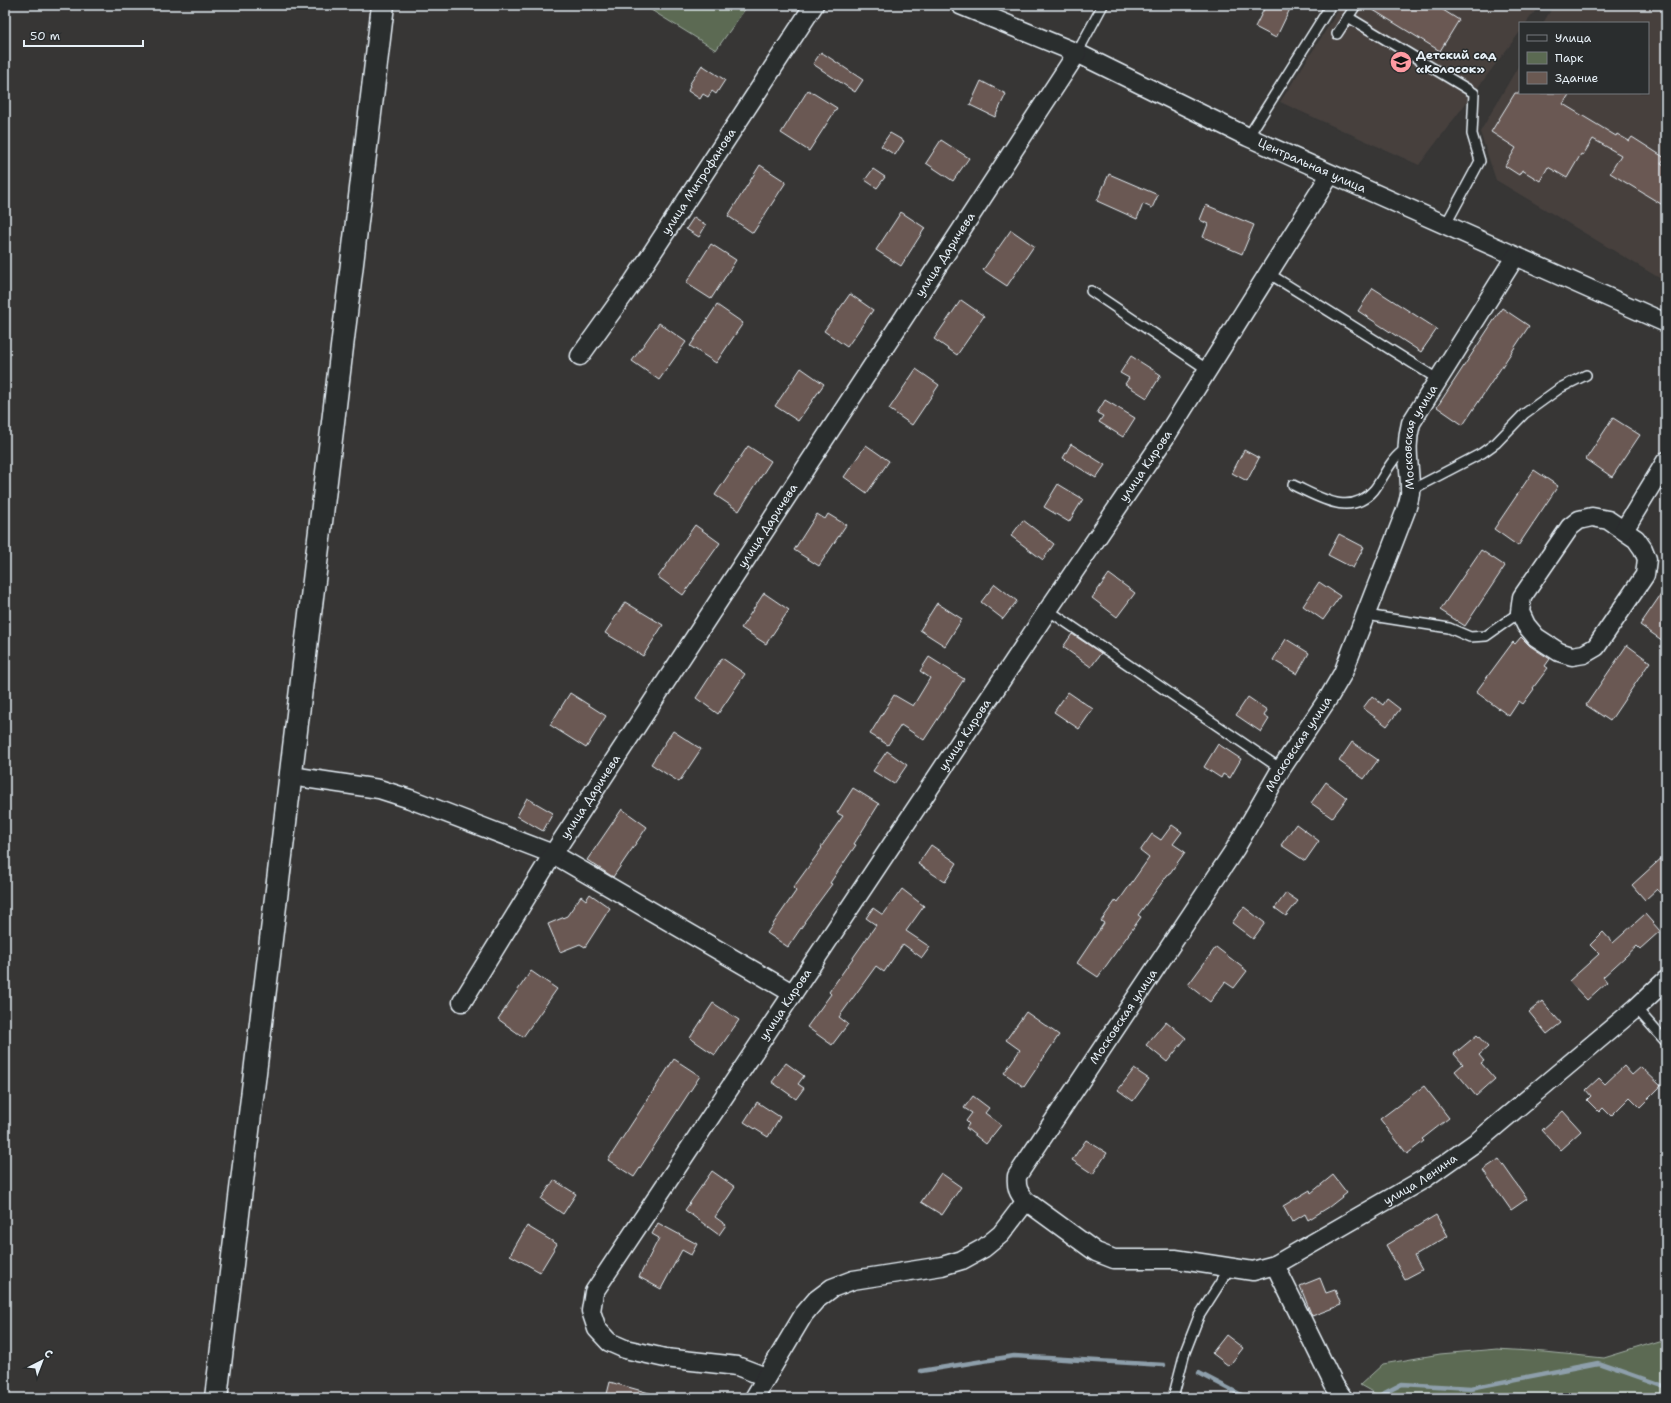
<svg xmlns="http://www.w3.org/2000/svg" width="1671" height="1403" viewBox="0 0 1671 1403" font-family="'Shantell Sans',sans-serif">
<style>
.built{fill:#46403e}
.green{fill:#5b6a52;stroke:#a2aea5}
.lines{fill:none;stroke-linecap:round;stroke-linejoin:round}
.stream{stroke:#8e9fab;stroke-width:4.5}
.building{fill:#6a5952;stroke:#e8f1f8}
.service-casing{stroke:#e8f1f8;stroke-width:12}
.minor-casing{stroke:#e8f1f8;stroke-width:21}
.secondary-casing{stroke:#e8f1f8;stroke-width:25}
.service{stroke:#2a2d2e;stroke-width:9}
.minor{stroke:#2a2d2e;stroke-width:18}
.secondary{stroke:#2a2d2e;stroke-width:22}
.labels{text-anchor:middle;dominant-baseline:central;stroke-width:3;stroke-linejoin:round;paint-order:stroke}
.poi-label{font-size:12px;font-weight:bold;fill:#e8f1f8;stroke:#2a2d2e;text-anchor:start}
.street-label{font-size:12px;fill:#e8f1f8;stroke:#2a2d2e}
</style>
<rect width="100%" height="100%" fill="#373635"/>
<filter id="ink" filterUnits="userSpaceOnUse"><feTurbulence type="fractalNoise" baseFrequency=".025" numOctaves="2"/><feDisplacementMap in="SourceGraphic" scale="8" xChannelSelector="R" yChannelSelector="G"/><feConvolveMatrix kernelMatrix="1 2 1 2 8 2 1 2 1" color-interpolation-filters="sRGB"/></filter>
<g filter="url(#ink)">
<g class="built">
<polygon points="1342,5 1540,5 1526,23 1520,23 1520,32 1419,165 1280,102"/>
<polygon points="1554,5 1666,5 1666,282 1496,180 1480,132 1520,63 1520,93 1648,93 1648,23 1543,23"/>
</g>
<g class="green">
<polygon points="643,5 748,5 716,50"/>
<polygon points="1666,1339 1666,1398 1383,1398 1360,1385 1383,1364 1440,1354 1497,1349 1545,1352 1604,1358"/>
</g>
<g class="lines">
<g class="stream">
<polyline points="921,1371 1014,1356 1164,1365"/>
<polyline points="1199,1373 1247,1398"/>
<polyline points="1375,1398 1402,1384 1471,1388 1598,1363 1666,1387"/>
</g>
</g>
<g class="building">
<polygon points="1266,5 1282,5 1290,9 1276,38 1255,27"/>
<polygon points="1365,5 1435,5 1459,20 1440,51"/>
<polygon points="821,52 863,80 855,92 813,64"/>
<polygon points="702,65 725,80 716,94 712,91 708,97 703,94 700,99 688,91 690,86 689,85"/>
<polygon points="981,81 1006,94 995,117 970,105"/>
<polygon points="808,90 837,108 809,151 781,133"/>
<polygon points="1515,93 1570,93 1563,104 1616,136 1617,134 1629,141 1632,137 1665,158 1661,163 1666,166 1666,207 1610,173 1621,155 1593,139 1583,155 1581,154 1567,178 1548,167 1540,181 1522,170 1519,175 1505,166 1516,148 1491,132"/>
<polygon points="890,133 904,141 895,155 881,146"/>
<polygon points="941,140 969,158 953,181 926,163"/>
<polygon points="760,165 786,182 753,233 728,216"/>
<polygon points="873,169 885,177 877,188 865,180"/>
<polygon points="1109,174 1158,195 1152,208 1143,204 1137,219 1097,201"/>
<polygon points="1206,205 1254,225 1242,254 1203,237 1208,224 1200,220"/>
<polygon points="901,212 925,228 901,266 876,250"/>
<polygon points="694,217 706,225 699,237 686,229"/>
<polygon points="1011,230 1034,246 1007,286 983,270"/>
<polygon points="711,244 736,260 711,299 686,283"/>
<polygon points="1373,288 1437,329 1421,352 1358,311"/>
<polygon points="850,294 873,310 847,347 824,331"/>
<polygon points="961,300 984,316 957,355 934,339"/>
<polygon points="717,305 743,323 716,363 690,346"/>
<polygon points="1502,308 1529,326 1463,425 1437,407"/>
<polygon points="659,323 686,342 659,380 632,361"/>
<polygon points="1131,356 1161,375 1147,398 1125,384 1129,378 1120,373"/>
<polygon points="801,368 824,384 798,421 775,406"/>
<polygon points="916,369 939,385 912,425 889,409"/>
<polygon points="1105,400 1135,418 1123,437 1099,422 1103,416 1097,413"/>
<polygon points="1613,418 1640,435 1612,477 1586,459"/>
<polygon points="1071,444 1105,465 1096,478 1063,458"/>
<polygon points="866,445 889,461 867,493 844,477"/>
<polygon points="748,446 771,461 739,511 715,495"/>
<polygon points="1244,450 1259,458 1247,481 1232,473"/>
<polygon points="1534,470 1558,486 1518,546 1494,529"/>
<polygon points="1058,484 1083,499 1069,522 1044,507"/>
<polygon points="817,514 825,519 828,514 846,525 819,566 794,550"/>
<polygon points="1023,520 1054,544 1043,560 1011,536"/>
<polygon points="695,525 720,543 683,595 658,577"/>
<polygon points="1339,534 1364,547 1353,568 1328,555"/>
<polygon points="1481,550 1505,566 1465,626 1440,610"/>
<polygon points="1109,574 1135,593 1117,617 1092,598"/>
<polygon points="1319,582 1340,596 1323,620 1303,606"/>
<polygon points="995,584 1017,601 1003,619 981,602"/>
<polygon points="1666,587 1666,643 1640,625"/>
<polygon points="764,593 789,610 766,644 741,628"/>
<polygon points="625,602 663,625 643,656 605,633"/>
<polygon points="937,603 962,619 945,646 920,630"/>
<polygon points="1072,634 1101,653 1091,667 1063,647"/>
<polygon points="1521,637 1530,646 1550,659 1545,666 1548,668 1533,688 1534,689 1523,704 1519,701 1509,716 1476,692 1513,642 1515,644"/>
<polygon points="1286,639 1309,653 1297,674 1273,660"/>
<polygon points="1627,645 1650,662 1610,721 1586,705"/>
<polygon points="929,657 964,679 924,740 901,725 888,745 870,734 894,695 913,706 930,678 920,671"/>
<polygon points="722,658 745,674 718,714 696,698"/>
<polygon points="1068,692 1093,709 1079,729 1054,712"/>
<polygon points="570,693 606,716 586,748 550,725"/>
<polygon points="1372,696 1383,705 1387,699 1400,709 1387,726 1363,708"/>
<polygon points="1248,697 1267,710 1264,716 1269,719 1261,732 1236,715"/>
<polygon points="673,731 701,749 679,782 651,764"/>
<polygon points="1352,742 1378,760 1364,779 1339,761"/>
<polygon points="1218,744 1241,759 1230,778 1223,774 1221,778 1204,767"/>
<polygon points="887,751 907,765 894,784 873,771"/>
<polygon points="1326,782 1347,798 1332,818 1311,803"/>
<polygon points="853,788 879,804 854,844 856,845 830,883 832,884 804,922 805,922 788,947 767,933 796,891 793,888 822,848 821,847 843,816 837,813"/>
<polygon points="527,798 553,813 543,831 517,816"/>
<polygon points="622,809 647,827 613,877 587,860"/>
<polygon points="1296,824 1319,841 1305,861 1281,845"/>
<polygon points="1172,825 1182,832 1173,844 1185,852 1170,873 1169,873 1138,915 1141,917 1098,977 1077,963 1104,923 1101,921 1116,900 1118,902 1149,858 1140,851 1152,834 1161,840"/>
<polygon points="931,845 957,863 945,882 918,864"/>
<polygon points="1666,854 1666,899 1657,889 1645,900 1632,885"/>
<polygon points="902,889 924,906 906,931 930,947 922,958 903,944 884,972 876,966 839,1017 848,1024 832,1045 807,1027 831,994 829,992 876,925 866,918 873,908 883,915"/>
<polygon points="1286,893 1298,901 1286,916 1275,908"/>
<polygon points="590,894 610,908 585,947 580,944 560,952 548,924 567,916 581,896 586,900"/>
<polygon points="1244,907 1265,923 1253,939 1232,923"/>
<polygon points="1645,914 1660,931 1640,949 1637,946 1603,977 1607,982 1587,1000 1569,981 1599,954 1590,945 1603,932 1613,943"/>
<polygon points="1216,947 1247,971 1234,988 1225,982 1210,1002 1188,985"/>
<polygon points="531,971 557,989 523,1037 498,1019"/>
<polygon points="1542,1001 1561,1023 1547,1034 1529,1012"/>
<polygon points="713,1003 739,1020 715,1055 690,1038"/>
<polygon points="1026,1012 1059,1035 1024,1087 1004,1073 1020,1050 1006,1040"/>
<polygon points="1166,1021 1186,1038 1167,1062 1146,1045"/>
<polygon points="1477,1035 1488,1047 1479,1055 1484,1061 1481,1063 1495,1079 1476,1096 1455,1071 1463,1064 1454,1054"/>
<polygon points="674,1059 700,1076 634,1177 608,1160"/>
<polygon points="786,1063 804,1076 798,1084 804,1088 796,1099 772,1082"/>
<polygon points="1624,1066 1632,1075 1641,1067 1661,1086 1640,1107 1630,1097 1611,1116 1603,1108 1599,1112 1587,1100 1591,1096 1586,1090 1599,1078 1605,1084"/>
<polygon points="1134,1069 1149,1079 1133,1101 1118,1090"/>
<polygon points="1424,1086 1449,1118 1422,1139 1424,1141 1407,1154 1380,1119"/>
<polygon points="973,1096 989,1108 985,1113 1001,1125 986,1144 966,1128 969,1124 966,1121 972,1113 964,1108"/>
<polygon points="757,1102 780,1117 768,1137 744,1122"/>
<polygon points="1563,1111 1581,1131 1560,1150 1542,1130"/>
<polygon points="1086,1140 1107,1153 1093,1174 1072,1160"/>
<polygon points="1499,1159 1527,1199 1511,1210 1483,1170"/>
<polygon points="712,1171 735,1187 715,1217 726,1225 719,1235 685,1210"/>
<polygon points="941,1173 961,1187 942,1215 921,1202"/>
<polygon points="1333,1175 1347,1193 1329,1207 1308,1220 1305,1214 1292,1222 1283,1206 1310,1190 1311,1193"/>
<polygon points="554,1180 576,1194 563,1214 541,1199"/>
<polygon points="1436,1215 1448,1236 1414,1256 1422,1270 1405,1279 1386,1245"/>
<polygon points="658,1223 697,1244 691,1255 682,1250 661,1289 639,1277 659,1238 652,1234"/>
<polygon points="527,1226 557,1244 540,1272 510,1255"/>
<polygon points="1320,1278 1326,1293 1335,1290 1341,1305 1312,1316 1300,1286"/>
<polygon points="1226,1335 1243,1348 1229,1366 1212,1353"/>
<polygon points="610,1382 653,1394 652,1398 606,1398"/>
</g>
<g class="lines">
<g class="service-casing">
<g id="service">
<polyline points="1348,17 1474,93 1472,134 1480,161 1445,226"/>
<polyline points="1337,34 1356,5"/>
<polyline points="1077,53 1103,5"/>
<polyline points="1248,137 1331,5"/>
<polyline points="1268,273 1439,380"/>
<polyline points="1091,291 1208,370"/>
<path d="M 1293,485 C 1319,497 1350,518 1374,490 C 1381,481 1386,470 1393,461 C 1396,456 1402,452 1406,448"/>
<polyline points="1411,490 1482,453 1496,443 1524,414 1560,388 1586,375"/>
<polyline points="1048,610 1281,769"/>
<polyline points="1366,615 1449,628 1470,637 1486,636 1520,612"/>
<polyline points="1636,1008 1666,1042"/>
<polyline points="1173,1398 1185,1352 1199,1316 1229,1269"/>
</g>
</g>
<g class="minor-casing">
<g id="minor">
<path id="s1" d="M 960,5 L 1077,53 L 1248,137 L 1666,323"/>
<path id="s2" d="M 580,356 L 633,282 L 814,5"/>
<polygon points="1592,517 1608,520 1636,539 1643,549 1647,559 1645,575 1596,647 1584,654 1572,656 1559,652 1536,637 1526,625 1520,612 1522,597 1570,527 1579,520"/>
<polyline points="1624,530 1666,461"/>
<polyline points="291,776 379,789 410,799 553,854 792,993"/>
<path id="s3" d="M 462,1002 L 553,854 L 1077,53"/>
<path id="s4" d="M 1275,1265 L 1253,1271 L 1175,1259 L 1114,1259 L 1096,1252 L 1026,1201 C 1018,1193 1016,1187 1017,1176 L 1235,849 L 1281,769 L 1329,697 L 1343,673 L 1406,510 C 1408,503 1411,495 1410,489 C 1410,464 1404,449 1411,423 L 1515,257"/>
<path id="s5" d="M 766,1377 L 737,1366 L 665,1358 L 625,1349 L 609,1342 L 597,1329 L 591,1311 L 594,1292 L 1048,610 L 1168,433 L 1330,175"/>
<polyline points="754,1398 804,1314 816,1300 832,1288 853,1280 942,1266 962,1260 984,1248 1001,1234 1026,1201"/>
<path id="s6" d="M 1343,1398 L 1334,1385 L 1275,1265 L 1424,1179 L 1479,1140 L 1636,1008 L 1666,980"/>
</g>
</g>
<g class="secondary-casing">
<polyline id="secondary" points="216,1398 383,5"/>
</g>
<use href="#service" class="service"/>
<use href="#minor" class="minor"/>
<use href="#secondary" class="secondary"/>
</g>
</g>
<defs>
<g id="school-disc" transform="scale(1.15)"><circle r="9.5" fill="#ff9aa2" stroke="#2a2d2e"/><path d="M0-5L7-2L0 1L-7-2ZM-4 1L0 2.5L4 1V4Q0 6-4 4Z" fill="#111"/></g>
</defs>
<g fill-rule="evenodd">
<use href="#school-disc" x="1401" y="62"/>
</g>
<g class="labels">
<g class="poi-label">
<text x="1416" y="55">Детский сад<tspan x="1416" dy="14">«Колосок»</tspan></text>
</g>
<g class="street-label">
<text stroke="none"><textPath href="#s1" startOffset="387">Центральная улица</textPath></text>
<text stroke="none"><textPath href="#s2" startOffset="211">улица Митрофанова</textPath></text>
<text stroke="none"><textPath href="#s3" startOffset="890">улица Даричева</textPath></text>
<text stroke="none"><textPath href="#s4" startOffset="1147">Московская улица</textPath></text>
<text stroke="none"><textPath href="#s5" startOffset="1211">улица Кирова</textPath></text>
<text stroke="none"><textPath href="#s3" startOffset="566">улица Даричева</textPath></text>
<text stroke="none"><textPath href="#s5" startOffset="887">улица Кирова</textPath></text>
<text stroke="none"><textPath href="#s4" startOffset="812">Московская улица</textPath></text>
<text stroke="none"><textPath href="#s3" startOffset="242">улица Даричева</textPath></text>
<text stroke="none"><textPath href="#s5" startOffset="563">улица Кирова</textPath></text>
<text stroke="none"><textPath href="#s4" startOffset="488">Московская улица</textPath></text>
<text stroke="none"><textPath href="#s6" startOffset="318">улица Ленина</textPath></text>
</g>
</g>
<rect width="1671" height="1403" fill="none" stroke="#2a2d2e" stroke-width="20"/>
<rect x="10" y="10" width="1651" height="1383" fill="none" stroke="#e8f1f8" stroke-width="1.5" filter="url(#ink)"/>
<rect x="1519" y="22" width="130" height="72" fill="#2a2d2e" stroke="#767b7f"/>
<rect x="1527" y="35" width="20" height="6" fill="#2a2d2e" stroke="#767b7f"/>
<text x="1555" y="42" font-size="12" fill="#e8f1f8">Улица</text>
<rect x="1527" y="52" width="20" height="12" fill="#5b6a52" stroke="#767b7f"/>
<text x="1555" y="62" font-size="12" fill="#e8f1f8">Парк</text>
<rect x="1527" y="72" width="20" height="12" fill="#6a5952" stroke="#767b7f"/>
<text x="1555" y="82" font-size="12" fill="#e8f1f8">Здание</text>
<g transform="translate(42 1361) rotate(42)" stroke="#2a2d2e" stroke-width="3" paint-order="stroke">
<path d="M0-3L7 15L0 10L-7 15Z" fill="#e8f1f8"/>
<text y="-6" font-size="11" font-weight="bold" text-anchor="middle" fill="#e8f1f8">С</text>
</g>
<path d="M24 40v6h119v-6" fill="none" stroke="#e8f1f8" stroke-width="2"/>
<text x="30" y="40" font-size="12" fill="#e8f1f8" stroke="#2a2d2e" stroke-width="3" paint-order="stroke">50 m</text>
</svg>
